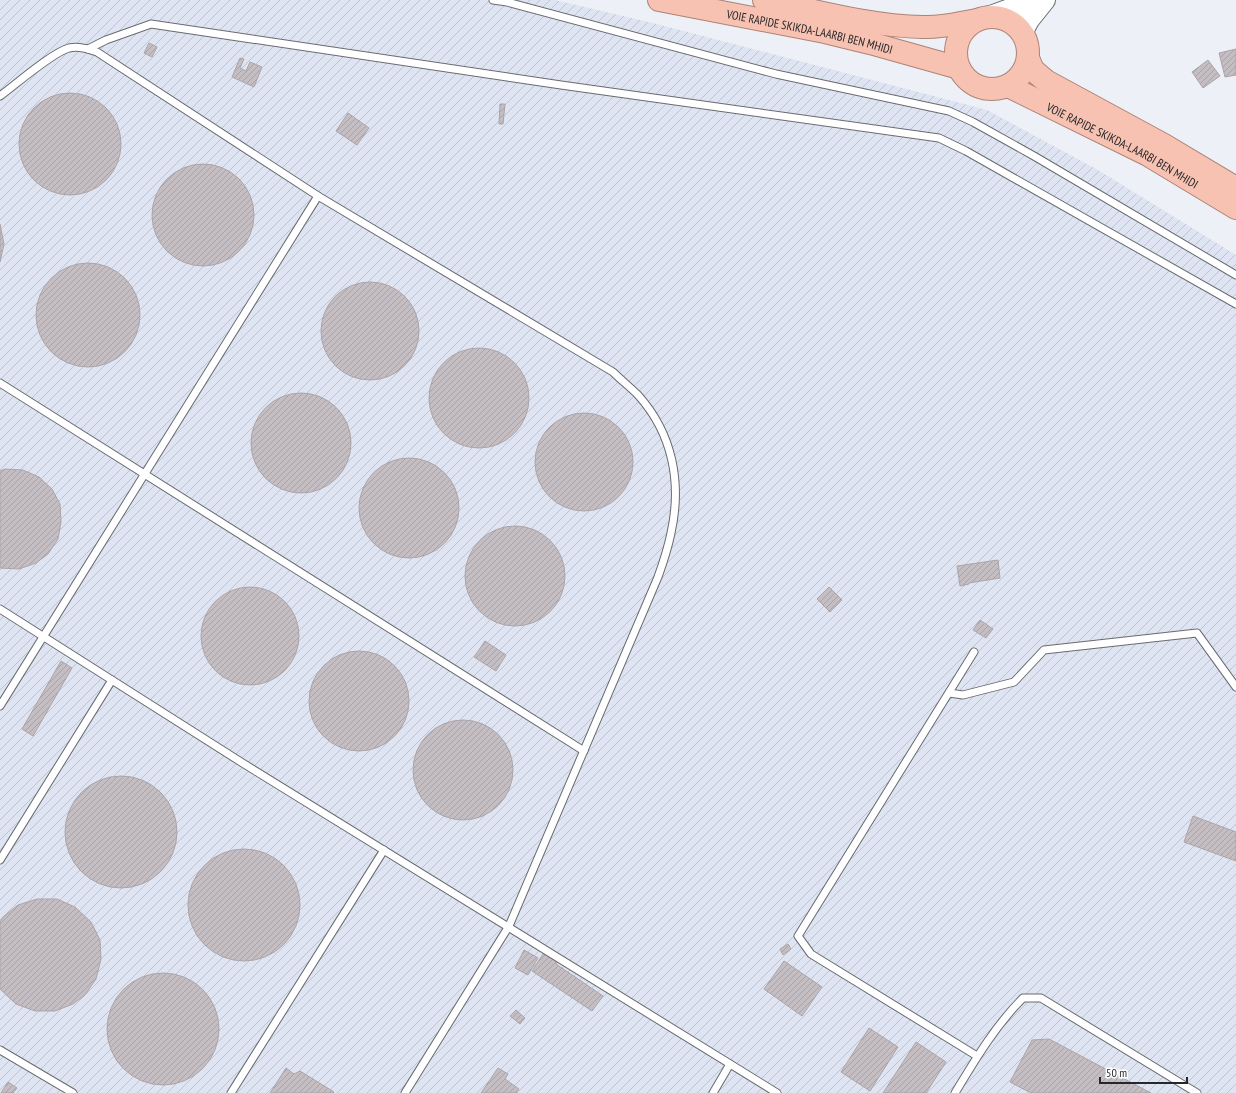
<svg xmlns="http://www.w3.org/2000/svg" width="1236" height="1093" viewBox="0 0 1236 1093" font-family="'PT Sans Narrow',sans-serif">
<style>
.industrial{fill:url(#industrial-furrows)}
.building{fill:url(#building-hatch);stroke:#aba5aa}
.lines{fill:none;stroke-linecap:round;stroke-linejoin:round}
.service-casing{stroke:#686b70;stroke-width:9}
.secondary-casing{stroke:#686b70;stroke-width:22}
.trunk-casing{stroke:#ad8276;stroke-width:24}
.service{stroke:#fff;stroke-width:7}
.secondary{stroke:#fff;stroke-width:20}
.trunk{stroke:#f8c2b2;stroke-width:22}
.labels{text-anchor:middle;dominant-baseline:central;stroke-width:4;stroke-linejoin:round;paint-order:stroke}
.street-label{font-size:12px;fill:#26272a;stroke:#fff}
</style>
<defs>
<pattern id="industrial-furrows" width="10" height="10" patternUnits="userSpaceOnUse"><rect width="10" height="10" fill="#dee4f1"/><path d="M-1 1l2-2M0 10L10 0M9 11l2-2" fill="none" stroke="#bec4cf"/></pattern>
<pattern id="building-hatch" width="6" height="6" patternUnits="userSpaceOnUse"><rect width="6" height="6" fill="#c4bec3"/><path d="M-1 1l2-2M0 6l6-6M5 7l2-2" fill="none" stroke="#a8a3a8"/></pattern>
</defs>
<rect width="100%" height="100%" fill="#edf0f6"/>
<polygon class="industrial" points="0,0 555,0 657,24 987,110 1098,170 1236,255 1236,1093 0,1093"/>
<g class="building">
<polygon points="149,43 157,47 152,57 144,53"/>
<polygon points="1236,49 1236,75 1225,77 1219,53"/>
<polygon points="240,58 244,59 240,68 246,71 250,62 262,67 254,87 232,77"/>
<polygon points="1208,60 1220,76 1203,88 1192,72"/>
<circle cx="70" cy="144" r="51"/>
<polygon points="500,104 505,104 503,124 499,124"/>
<polygon points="348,113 369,128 357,145 336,131"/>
<circle cx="203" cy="215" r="51"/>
<polygon points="0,224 4,244 0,262"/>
<circle cx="88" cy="315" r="52"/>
<circle cx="370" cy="331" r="49"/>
<circle cx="479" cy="398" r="50"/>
<circle cx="301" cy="443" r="50"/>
<circle cx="584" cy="462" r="49"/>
<circle cx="409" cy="508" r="50"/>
<polygon points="5,469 23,470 39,477 52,489 60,504 61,522 58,539 48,554 36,563 19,569 0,568 0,471"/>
<circle cx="515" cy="576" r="50"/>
<polygon points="998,560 1000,578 969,583 969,584 960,586 957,566"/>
<circle cx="250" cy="636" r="49"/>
<polygon points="829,587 842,600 830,612 817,599"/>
<polygon points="980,620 993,629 986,638 973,630"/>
<polygon points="485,641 506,655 496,671 474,657"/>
<circle cx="359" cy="701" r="50"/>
<polygon points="61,661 72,668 33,736 22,729"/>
<circle cx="463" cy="770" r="50"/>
<circle cx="121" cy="832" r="56"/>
<polygon points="1193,816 1236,832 1236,861 1184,842"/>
<circle cx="244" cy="905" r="56"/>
<polygon points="37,899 57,899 75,907 91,922 100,940 101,959 96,979 85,995 73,1004 55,1011 35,1011 16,1004 0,989 0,922 3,917 18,905"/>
<polygon points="788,944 791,949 783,955 780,949"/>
<polygon points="524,950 538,958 528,975 515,968"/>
<polygon points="545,951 558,961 556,964 603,996 592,1011 532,971"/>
<polygon points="784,961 822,987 802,1016 764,989"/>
<circle cx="163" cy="1029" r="56"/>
<polygon points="516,1010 525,1018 520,1024 510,1016"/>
<polygon points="869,1028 898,1047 870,1091 841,1072"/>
<polygon points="1049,1039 1151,1093 1031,1093 1010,1082 1032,1040"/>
<polygon points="916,1042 946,1062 926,1093 883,1093"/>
<polygon points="286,1068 294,1074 300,1071 334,1092 333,1093 270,1093"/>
<polygon points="498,1068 508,1074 505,1079 519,1089 516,1093 481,1093"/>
<polygon points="8,1082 17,1088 13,1093 1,1093"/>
</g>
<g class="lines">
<g class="service-casing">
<g id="service">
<polyline points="493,0 507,2 776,74 949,111 973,122 1034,156 1236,275"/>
<polyline points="88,49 106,40 151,24 561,85 939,138 966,151 1236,304"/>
<path d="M 0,96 C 15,85 53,52 69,48 C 79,46 88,49 97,52 L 318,196 L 613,372 C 621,380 630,387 638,395 C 673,434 682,483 671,533 C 668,548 663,563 658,577 L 509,926 L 405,1093"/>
<polyline points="0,383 584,751"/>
<polyline points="0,609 241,762 777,1093"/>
<polyline points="974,652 798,936 811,954 977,1056"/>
<polyline points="949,693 963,695 1014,682 1044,650 1197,633 1236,687"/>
<polyline points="0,706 318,196"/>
<polyline points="0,860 112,680"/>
<polyline points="0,1050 73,1093"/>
<polyline points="231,1093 384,850"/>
<polyline points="713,1093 730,1064"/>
<path d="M 955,1093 C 975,1060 995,1026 1023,998 L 1041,998 L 1197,1093"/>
</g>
</g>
<g class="secondary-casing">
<g id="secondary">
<polyline points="988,17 1034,0"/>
<polyline points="1022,33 1029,20 1045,0"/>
</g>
</g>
<g class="trunk-casing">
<g id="trunk">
<path id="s1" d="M 659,0 L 825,32 L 870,43 L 959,68"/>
<path d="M 764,0 C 816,11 870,26 923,27 C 942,28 959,23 977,20"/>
<circle cx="992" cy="53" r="36"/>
<polyline points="1028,58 1033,70 1046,81 1164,145 1236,188"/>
<path id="s2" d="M 1008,86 L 1148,155 L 1236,208"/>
</g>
</g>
<use href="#service" class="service"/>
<use href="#secondary" class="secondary"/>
<use href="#trunk" class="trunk"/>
</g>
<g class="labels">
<g class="street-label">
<text stroke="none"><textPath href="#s1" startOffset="154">VOIE RAPIDE SKIKDA-LAARBI BEN MHIDI</textPath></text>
<text stroke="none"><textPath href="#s2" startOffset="129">VOIE RAPIDE SKIKDA-LAARBI BEN MHIDI</textPath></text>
</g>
</g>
<path d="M1100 1077v6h87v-6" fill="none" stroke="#26272a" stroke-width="2"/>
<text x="1106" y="1077" font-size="12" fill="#26272a" stroke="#ffffff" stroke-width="3" paint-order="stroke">50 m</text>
</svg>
